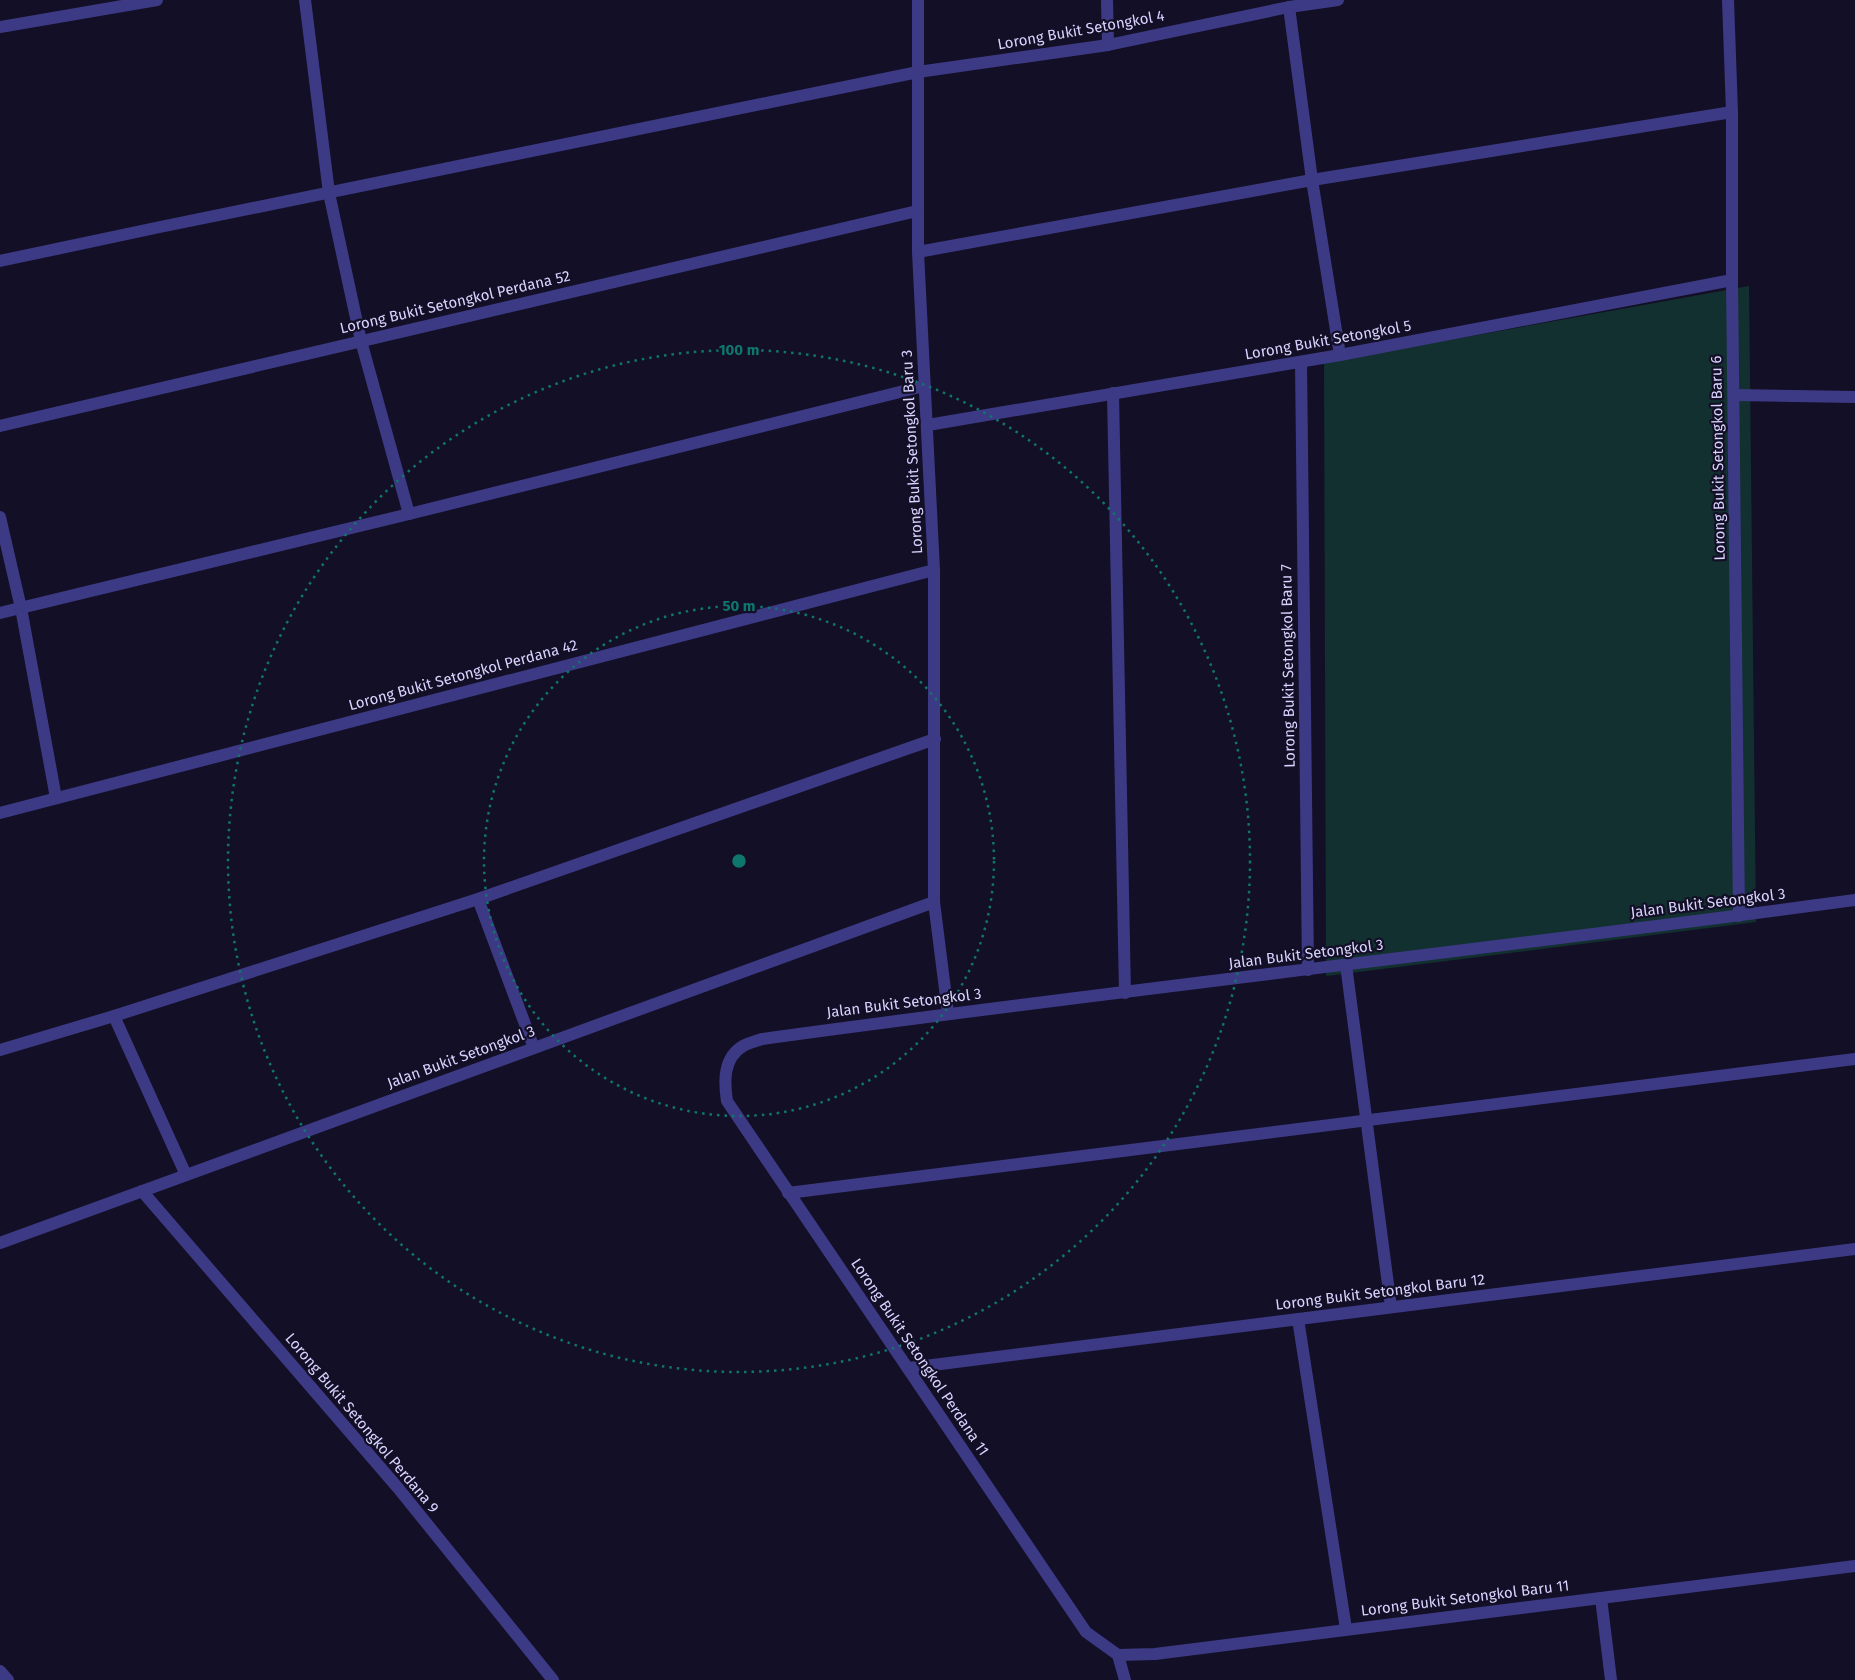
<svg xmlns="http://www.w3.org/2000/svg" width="1855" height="1680" viewBox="0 0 1855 1680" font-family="'Fira Sans',sans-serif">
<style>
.green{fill:#12302f}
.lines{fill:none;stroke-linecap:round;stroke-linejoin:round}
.lane{stroke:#3d3a85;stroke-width:12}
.street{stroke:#3d3a85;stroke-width:12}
.ring{fill:none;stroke:#0f766e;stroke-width:2.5;stroke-dasharray:2.5 5}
.labels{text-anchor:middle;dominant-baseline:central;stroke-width:4.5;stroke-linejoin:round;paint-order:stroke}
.street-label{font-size:15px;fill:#d9d4ff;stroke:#130f26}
.centre{fill:#0f766e;stroke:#130f26;stroke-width:2.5}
.ring-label{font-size:15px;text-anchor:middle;font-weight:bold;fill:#0f766e;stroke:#130f26;stroke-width:4.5;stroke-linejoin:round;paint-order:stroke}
</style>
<rect width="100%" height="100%" fill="#130f26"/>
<polygon class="green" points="1749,286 1756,922 1326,976 1324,359 1372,354"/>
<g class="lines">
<g class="lane">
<polyline points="305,0 329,193 361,341 409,514"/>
<polyline points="1107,0 1108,45"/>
<polyline points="1289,7 1312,180 1340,355"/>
<polyline points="918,252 1312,180 1732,112"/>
<polyline points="1113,393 1125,993"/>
<polyline points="1734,395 1855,397"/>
<polyline points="0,613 409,514 924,386"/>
<polyline points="478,899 534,1048"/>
<polyline points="1346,965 1391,1307"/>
<polyline points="114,1016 186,1175"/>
<polyline points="0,1050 114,1016 478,899 935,739"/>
<polyline points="788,1193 1855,1059"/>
</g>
<g class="street">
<polyline points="918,0 918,252 934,570 934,902 948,1013"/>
<polyline points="1728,0 1732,112 1732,280 1739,916"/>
<polyline points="0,27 157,0"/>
<polyline points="0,261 160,227 918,72 1108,45 1289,7 1338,0"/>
<polyline points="1301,362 1308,970"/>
<polyline points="928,425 1340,355 1732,280"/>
<polyline points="0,426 917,211"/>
<polyline points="0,517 21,608 56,798"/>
<polyline points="0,813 934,570"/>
<path d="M 1855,900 C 1491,949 1126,989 762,1039 C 756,1041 748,1043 743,1046 C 723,1058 724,1082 727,1101 L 1086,1632 L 1118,1655 L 1155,1654 L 1855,1566"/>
<polyline points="142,1191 398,1488 553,1680"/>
<polyline points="0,1243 934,902"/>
<polyline points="1298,1319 1346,1629"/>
<polyline points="909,1368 1855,1249"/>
<polyline points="1601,1598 1611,1680"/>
<polyline points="1118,1655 1125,1680"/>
<polyline points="0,1671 8,1680"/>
</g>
</g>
<g class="ring">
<circle cx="739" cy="861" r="255"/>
<circle cx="739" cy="861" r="511"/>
</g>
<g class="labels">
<g class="street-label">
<text transform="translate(1081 30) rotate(-10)">Lorong Bukit Setongkol 4</text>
<text transform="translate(455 302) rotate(-13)">Lorong Bukit Setongkol Perdana 52</text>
<text transform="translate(1328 340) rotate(-10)">Lorong Bukit Setongkol 5</text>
<text transform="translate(912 452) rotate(-93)">Lorong Bukit Setongkol Baru 3</text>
<text transform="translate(1718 458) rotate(-91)">Lorong Bukit Setongkol Baru 6</text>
<text transform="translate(1288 666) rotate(-91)">Lorong Bukit Setongkol Baru 7</text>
<text transform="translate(463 675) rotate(-15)">Lorong Bukit Setongkol Perdana 42</text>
<text transform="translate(1708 903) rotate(-7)">Jalan Bukit Setongkol 3</text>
<text transform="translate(1306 954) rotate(-7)">Jalan Bukit Setongkol 3</text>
<text transform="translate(904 1003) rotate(-7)">Jalan Bukit Setongkol 3</text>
<text transform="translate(461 1057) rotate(-20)">Jalan Bukit Setongkol 3</text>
<text transform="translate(1380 1292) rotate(-7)">Lorong Bukit Setongkol Baru 12</text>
<text transform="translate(920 1357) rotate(56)">Lorong Bukit Setongkol Perdana 11</text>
<text transform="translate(362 1423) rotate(50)">Lorong Bukit Setongkol Perdana 9</text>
<text transform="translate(1465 1598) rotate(-7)">Lorong Bukit Setongkol Baru 11</text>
</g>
</g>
<circle cx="739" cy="861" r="8" class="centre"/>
<g class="ring-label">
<text x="739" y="355">100 m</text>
<text x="739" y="611">50 m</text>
</g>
</svg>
